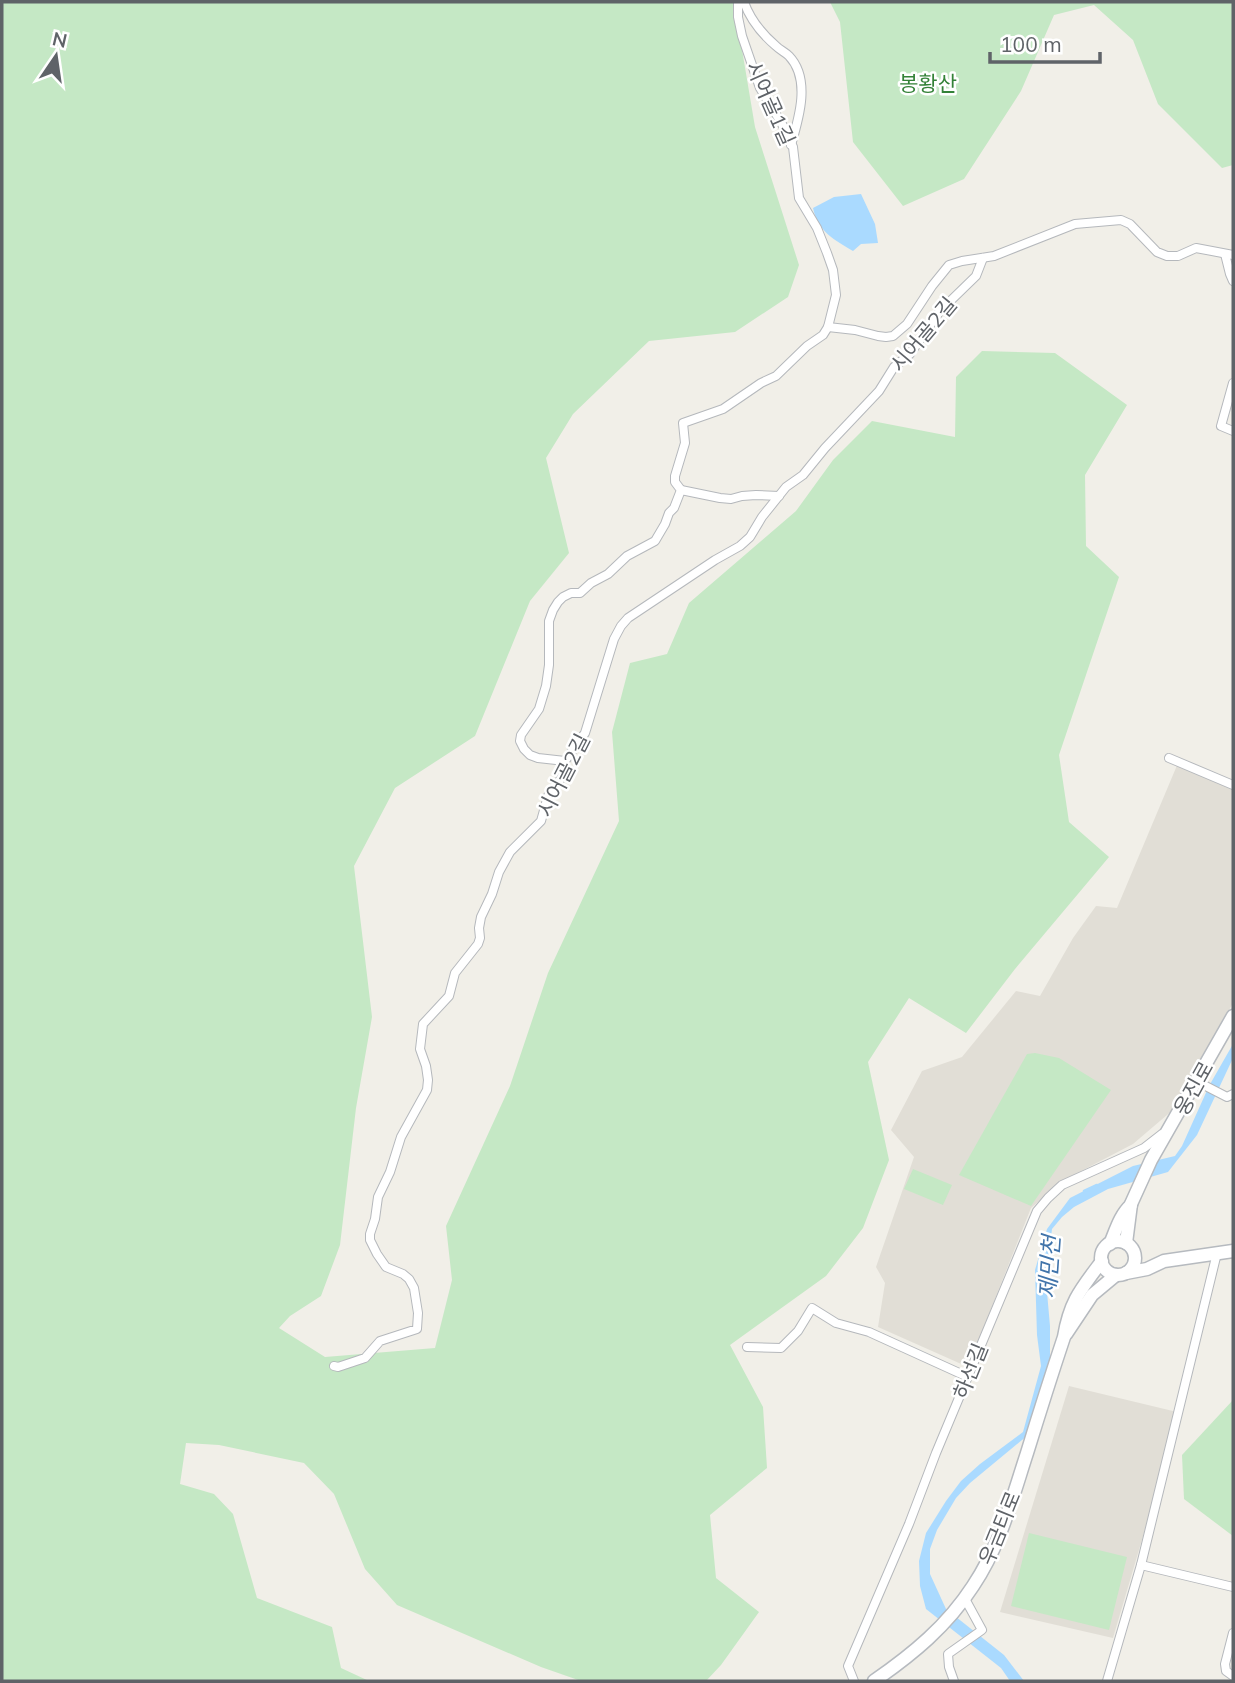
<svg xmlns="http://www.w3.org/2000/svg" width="1235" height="1683" viewBox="0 0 1235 1683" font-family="Mulish,'Noto Sans KR',sans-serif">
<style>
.education{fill:#e1ded6}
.green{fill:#c5e8c5}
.water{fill:#aadaff}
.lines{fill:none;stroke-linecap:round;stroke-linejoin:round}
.stream{stroke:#aadaff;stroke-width:2.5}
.minor-casing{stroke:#b5b8bc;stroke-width:10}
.secondary-casing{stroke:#b6babf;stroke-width:15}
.minor{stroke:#fff;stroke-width:8}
.secondary{stroke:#fff;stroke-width:12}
.labels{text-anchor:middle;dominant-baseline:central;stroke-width:5;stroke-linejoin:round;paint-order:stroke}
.park-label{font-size:21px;fill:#348238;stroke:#fff}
.street-label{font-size:21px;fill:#5f6368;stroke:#fff}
.water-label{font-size:23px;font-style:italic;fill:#4174aa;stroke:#fff}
</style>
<rect width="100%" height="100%" fill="#f1efe8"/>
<g class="education">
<polygon points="1178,763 1233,787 1233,1003 1174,1109 1133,1144 1062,1181 1031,1208 968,1367 878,1327 885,1283 876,1267 914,1157 891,1130 922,1071 962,1057 1016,991 1040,996 1073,938 1096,906 1117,908"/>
<polygon points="1069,1386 1177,1412 1146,1526 1113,1638 1000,1612"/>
</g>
<g class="green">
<polygon points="2,2 734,2 755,127 799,265 788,297 735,332 649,341 573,414 546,458 569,553 530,601 475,736 395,788 354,866 372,1017 356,1108 340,1245 321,1296 290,1316 279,1328 325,1357 435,1348 452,1280 446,1226 510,1086 548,973 619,821 612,732 630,663 667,654 689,603 796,511 833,460 872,421 955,437 956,377 982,351 1055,353 1127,405 1085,475 1086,546 1119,577 1059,755 1069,822 1109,857 1015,969 966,1033 909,998 868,1062 889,1160 863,1228 826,1276 730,1345 763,1407 767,1468 710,1515 716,1578 759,1612 721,1665 706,1681 581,1681 541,1667 397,1605 365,1569 334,1494 304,1463 219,1445 186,1443 180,1484 214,1494 233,1514 257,1598 332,1627 341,1668 369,1681 2,1681"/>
<polygon points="830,2 1233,2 1233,165 1222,168 1158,104 1133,40 1094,5 1054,15 1021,91 964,179 903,206 853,142 840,22"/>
<polygon points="1035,1053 1059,1058 1111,1090 1031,1206 959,1175 1027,1054"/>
<polygon points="913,1169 952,1185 943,1205 904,1189"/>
<polygon points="1233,1400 1233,1536 1184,1499 1182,1455"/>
<polygon points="1029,1533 1127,1557 1109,1630 1011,1606"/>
</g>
<g class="water">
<path d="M 861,194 L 875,224 L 878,243 L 861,244 L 853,251 C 835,240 818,232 813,208 L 834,197 Z"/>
<polygon points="1233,1044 1233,1058 1197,1135 1168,1172 1108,1189 1074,1207 1062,1217 1052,1229 1046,1281 1050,1326 1050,1366 1028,1435 970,1483 956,1498 937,1530 930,1549 930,1574 946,1609 1004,1655 1024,1681 1010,1681 1001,1668 926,1609 920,1586 919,1561 926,1533 946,1501 961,1481 980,1464 1023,1432 1041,1366 1037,1335 1035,1270 1047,1229 1070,1198 1133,1166 1175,1156 1182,1146 1209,1086"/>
</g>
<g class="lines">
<polyline class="stream" points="1084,1191 1097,1185"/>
<g class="minor-casing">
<g id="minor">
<path d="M 744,2 C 750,19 762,34 776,46 C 780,50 785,52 789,56 C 811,79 799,118 791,145"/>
<polyline points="1225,254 1230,274 1233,281"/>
<polyline points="828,327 855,330 878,336 886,337 893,336 907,324 932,286 949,265 962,261 994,256 1075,224 1121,220 1130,224 1157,252 1167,256 1178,256 1196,248 1233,255"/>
<polyline points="1233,383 1221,426 1233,431"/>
<polyline points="681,490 720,498 731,499 742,496 756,495 779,496"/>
<polyline points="1169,758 1233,785"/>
<polyline points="565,761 538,758 530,755 524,749 520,741 521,735 539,709 546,686 549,665 549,621 553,610 558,602 563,597 571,593 580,593 591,583 608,574 627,556 655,541 665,524 669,513 674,508 681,490 675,482 675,476 685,443 683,423 723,409 761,383 776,376 807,346 823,335 828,327 836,295 833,270 827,253 817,228 799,198 793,147 782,124 760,88 742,36 738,17 738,2"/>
<polyline points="1196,1081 1227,1097 1233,1094"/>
<polyline points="747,1347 781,1348 798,1331 812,1308 836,1323 869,1332 968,1377"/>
<polyline points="334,1366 338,1367 365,1358 380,1341 417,1329 418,1313 414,1288 409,1279 403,1274 386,1267 377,1254 370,1240 370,1234 375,1219 378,1197 390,1172 401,1137 427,1090 428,1080 426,1066 420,1049 423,1024 449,996 455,973 478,944 480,938 479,928 481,917 492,894 499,872 510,852 541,821 548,796 562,777 565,761 585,733 614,639 621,626 628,618 715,560 740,546 750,537 762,517 786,487 803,475 825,448 879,391 894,367 910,354 940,311 976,276 983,258"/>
<polyline points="1141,1565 1233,1587"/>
<polyline points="1233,1633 1225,1664 1226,1671 1233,1676"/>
<polyline points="854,1681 848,1666 909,1524 936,1453 1037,1211 1048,1198 1062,1185 1144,1148 1162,1134"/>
<polyline points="954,1681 949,1667 948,1654 982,1630 964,1597"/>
<polyline points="1107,1681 1141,1565 1217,1253"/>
</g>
</g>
<g class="secondary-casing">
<g id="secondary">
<circle cx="1118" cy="1258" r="17"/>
<polyline points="1126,1243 1131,1204 1151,1160 1233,1016"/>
<path d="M 1110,1244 C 1116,1230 1120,1215 1131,1205"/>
<polyline points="1126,1273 1147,1269 1164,1261 1233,1251"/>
<polyline points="1066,1334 1092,1295 1116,1275"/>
<path d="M 874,1681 C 913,1654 947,1626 973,1586 C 1000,1546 1012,1499 1027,1453 C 1039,1414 1051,1376 1064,1337 C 1070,1301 1081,1289 1102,1261"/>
</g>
</g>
<use href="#minor" class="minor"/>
<use href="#secondary" class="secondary"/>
</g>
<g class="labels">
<g class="park-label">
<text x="928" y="83">봉황산</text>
</g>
<g class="street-label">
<text transform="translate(771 103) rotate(66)">시어골1길</text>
<text transform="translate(923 334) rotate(-50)">시어골2길</text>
<text transform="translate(563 775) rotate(-63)">시어골2길</text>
<text transform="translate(1193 1088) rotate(-61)">웅진로</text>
<text transform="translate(970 1371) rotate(-68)">하선길</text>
<text transform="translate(999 1528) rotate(-68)">우금티로</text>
</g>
<g class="water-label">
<text transform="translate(1049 1267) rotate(-86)">제민천</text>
</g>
</g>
<rect width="1235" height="1683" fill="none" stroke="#5f6368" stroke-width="7"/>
<g transform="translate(56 56) rotate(13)" stroke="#ffffff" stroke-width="5" paint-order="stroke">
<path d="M0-5L12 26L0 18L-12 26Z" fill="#5f6368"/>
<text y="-10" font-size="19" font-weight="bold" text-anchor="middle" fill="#5f6368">N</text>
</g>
<path d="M990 52v10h110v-10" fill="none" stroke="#5f6368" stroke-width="3.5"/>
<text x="1000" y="52" font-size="21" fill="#5f6368" stroke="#ffffff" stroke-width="5" paint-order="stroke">100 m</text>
</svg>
